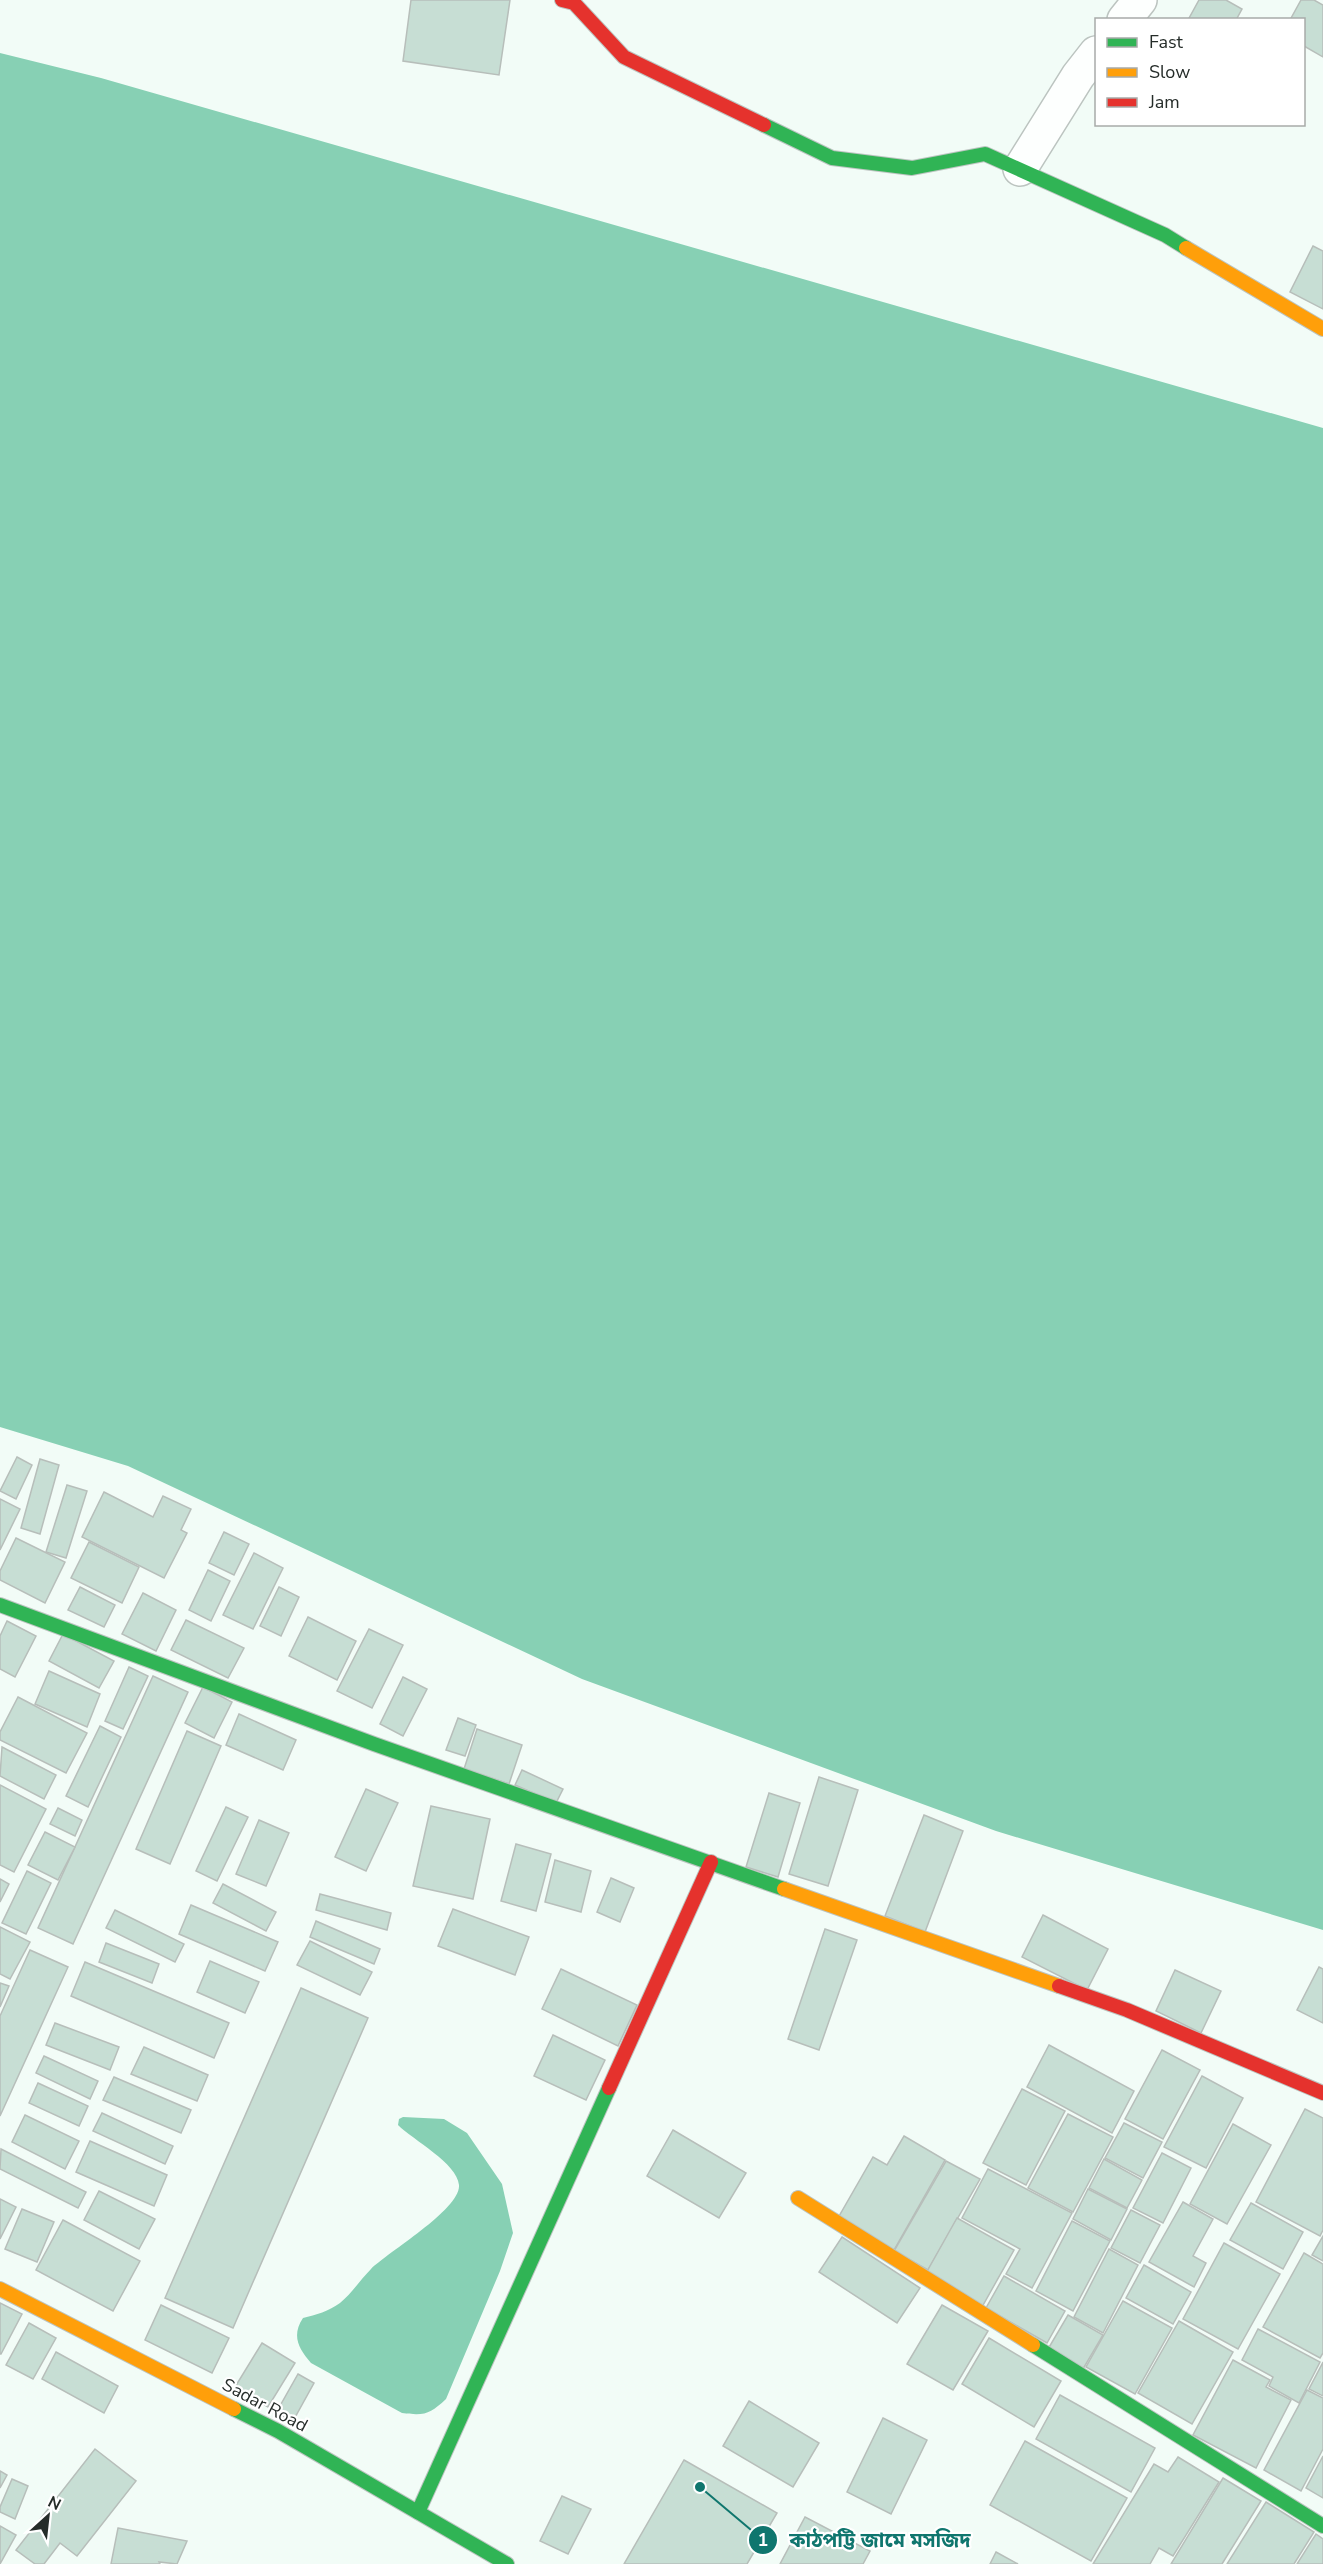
<svg xmlns="http://www.w3.org/2000/svg" width="1323" height="2564" viewBox="0 0 1323 2564" font-family="'Nunito Sans','Noto Sans Bengali',sans-serif">
<style>
.water{fill:#87d0b4}
.building{fill:#c7ded4;stroke:#b7beba;stroke-width:1.5}
.lines{fill:none;stroke-linecap:round;stroke-linejoin:round}
.street-casing{stroke:#bcc4c0;stroke-width:36}
.fast-casing{stroke:#bcc4c0;stroke-width:16}
.slow-casing{stroke:#bcc4c0;stroke-width:16}
.jam-casing{stroke:#bcc4c0;stroke-width:16}
.street{stroke:#fdfffe;stroke-width:33}
.fast{stroke:#30b455;stroke-width:14}
.slow{stroke:#ff9f0a;stroke-width:14}
.jam{stroke:#e5322d;stroke-width:14}
.labels{text-anchor:middle;dominant-baseline:central;stroke-width:4.5;stroke-linejoin:round;paint-order:stroke}
.street-label{font-size:18px;fill:#252c29;stroke:#fff}
.leader{fill:none;stroke:#0f766e;stroke-width:2}
.callout-dot{fill:#0f766e;stroke:#fff;stroke-width:2}
.mark-label{font-size:18px;text-anchor:middle;font-weight:bold;fill:#fff}
.callout-label{font-size:20px;text-anchor:middle;font-weight:bold;fill:#0f766e;stroke:#fff;stroke-width:4.5;stroke-linejoin:round;paint-order:stroke}
</style>
<rect width="100%" height="100%" fill="#f2fcf7"/>
<g class="water">
<polygon points="0,53 101,78 1323,428 1323,1930 996,1831 582,1679 128,1466 0,1427"/>
<path d="M 403,2117 L 444,2119 L 467,2133 L 502,2184 L 513,2233 L 500,2271 L 446,2399 C 430,2414 425,2416 402,2413 L 311,2363 C 299,2349 291,2336 303,2318 C 316,2315 329,2311 340,2303 C 352,2293 361,2279 371,2269 C 388,2252 461,2209 459,2185 C 457,2163 413,2140 398,2125 L 399,2119 Z"/>
</g>
<g class="building">
<polygon points="411,0 510,0 499,75 403,61"/>
<polygon points="1199,0 1226,0 1242,9 1236,20 1188,20"/>
<polygon points="1301,0 1314,0 1323,5 1323,57 1304,46 1304,20 1290,20"/>
<polygon points="1313,246 1323,251 1323,309 1290,292"/>
<polygon points="17,1457 32,1465 16,1499 0,1491"/>
<polygon points="40,1459 59,1465 40,1534 21,1528"/>
<polygon points="67,1485 87,1491 66,1558 46,1552"/>
<polygon points="104,1492 153,1517 163,1496 191,1509 181,1530 187,1533 164,1578 82,1537"/>
<polygon points="0,1499 20,1509 0,1550"/>
<polygon points="224,1532 249,1544 234,1575 209,1563"/>
<polygon points="16,1538 65,1562 45,1603 0,1580 0,1571"/>
<polygon points="89,1542 139,1567 122,1603 71,1578"/>
<polygon points="254,1553 283,1568 253,1629 223,1615"/>
<polygon points="208,1570 230,1581 211,1621 189,1610"/>
<polygon points="80,1587 115,1605 104,1627 68,1610"/>
<polygon points="279,1587 299,1597 281,1636 260,1626"/>
<polygon points="143,1593 176,1610 156,1651 122,1634"/>
<polygon points="308,1617 356,1641 337,1680 289,1656"/>
<polygon points="186,1620 244,1648 228,1678 171,1650"/>
<polygon points="7,1621 36,1636 15,1677 0,1669 0,1636"/>
<polygon points="369,1629 403,1645 372,1708 337,1691"/>
<polygon points="63,1634 114,1661 99,1688 49,1661"/>
<polygon points="129,1667 148,1676 123,1729 105,1721"/>
<polygon points="49,1671 100,1694 87,1727 35,1704"/>
<polygon points="153,1676 188,1692 73,1944 38,1928"/>
<polygon points="403,1677 427,1689 403,1736 380,1724"/>
<polygon points="203,1687 232,1702 214,1738 185,1723"/>
<polygon points="18,1697 87,1733 66,1773 0,1740 0,1732"/>
<polygon points="239,1714 296,1740 283,1770 226,1745"/>
<polygon points="458,1718 476,1725 465,1756 446,1750"/>
<polygon points="100,1726 121,1737 88,1807 66,1796"/>
<polygon points="477,1729 522,1745 509,1784 464,1769"/>
<polygon points="187,1731 221,1746 170,1864 136,1849"/>
<polygon points="2,1747 56,1775 44,1799 0,1776"/>
<polygon points="522,1770 563,1789 556,1803 515,1785"/>
<polygon points="819,1777 858,1790 828,1886 789,1874"/>
<polygon points="0,1785 46,1809 14,1872 0,1865"/>
<polygon points="366,1789 398,1803 366,1871 335,1857"/>
<polygon points="769,1793 800,1803 778,1877 746,1867"/>
<polygon points="431,1806 490,1819 473,1899 413,1886"/>
<polygon points="226,1807 248,1817 217,1881 196,1871"/>
<polygon points="58,1808 82,1820 75,1836 50,1824"/>
<polygon points="924,1815 963,1831 925,1932 885,1916"/>
<polygon points="259,1820 289,1833 266,1886 236,1874"/>
<polygon points="45,1832 75,1847 58,1880 28,1865"/>
<polygon points="516,1844 551,1854 536,1911 501,1901"/>
<polygon points="555,1860 591,1871 581,1912 545,1902"/>
<polygon points="27,1871 51,1883 26,1934 2,1923"/>
<polygon points="611,1878 634,1888 620,1922 597,1912"/>
<polygon points="0,1879 9,1884 0,1902"/>
<polygon points="223,1884 276,1912 266,1931 213,1903"/>
<polygon points="320,1894 391,1913 387,1930 316,1910"/>
<polygon points="191,1905 278,1942 265,1971 179,1934"/>
<polygon points="453,1909 529,1937 515,1975 438,1946"/>
<polygon points="115,1910 184,1944 175,1962 106,1928"/>
<polygon points="1043,1915 1108,1949 1087,1990 1022,1957"/>
<polygon points="316,1921 380,1949 374,1964 310,1937"/>
<polygon points="0,1927 30,1942 10,1979 0,1974"/>
<polygon points="825,1929 857,1940 819,2050 788,2039"/>
<polygon points="310,1941 372,1972 360,1995 297,1965"/>
<polygon points="106,1943 159,1964 152,1983 99,1962"/>
<polygon points="30,1950 68,1967 0,2116 0,2016"/>
<polygon points="210,1961 259,1982 245,2013 197,1992"/>
<polygon points="85,1962 229,2023 214,2058 71,1996"/>
<polygon points="1319,1967 1323,1969 1323,2023 1297,2010"/>
<polygon points="561,1969 637,2005 618,2046 542,2009"/>
<polygon points="1175,1970 1221,1991 1201,2033 1156,2011"/>
<polygon points="0,1983 9,1986 0,2007"/>
<polygon points="301,1988 368,2018 233,2328 165,2298"/>
<polygon points="55,2023 119,2047 110,2070 46,2045"/>
<polygon points="553,2035 605,2060 586,2100 534,2076"/>
<polygon points="1049,2045 1134,2091 1112,2133 1027,2087"/>
<polygon points="144,2047 208,2075 197,2101 131,2074"/>
<polygon points="1162,2050 1200,2070 1163,2139 1125,2119"/>
<polygon points="44,2056 98,2081 90,2099 36,2073"/>
<polygon points="1202,2076 1243,2098 1206,2168 1164,2147"/>
<polygon points="114,2077 191,2110 181,2133 103,2100"/>
<polygon points="38,2083 88,2106 79,2126 29,2103"/>
<polygon points="1022,2089 1065,2111 1026,2185 983,2163"/>
<polygon points="1305,2109 1323,2118 1323,2230 1320,2236 1256,2202"/>
<polygon points="102,2113 173,2146 165,2164 93,2131"/>
<polygon points="1068,2114 1113,2137 1073,2212 1028,2188"/>
<polygon points="25,2115 79,2141 65,2169 12,2142"/>
<polygon points="1124,2123 1162,2142 1143,2178 1105,2158"/>
<polygon points="1233,2124 1271,2145 1227,2224 1190,2204"/>
<polygon points="673,2130 746,2173 719,2218 647,2176"/>
<polygon points="904,2136 945,2160 894,2250 838,2218 873,2157 887,2165"/>
<polygon points="90,2141 167,2175 154,2206 76,2172"/>
<polygon points="1,2149 86,2192 78,2208 0,2169"/>
<polygon points="1162,2153 1191,2168 1163,2223 1133,2208"/>
<polygon points="1104,2159 1142,2180 1127,2208 1089,2188"/>
<polygon points="946,2161 980,2179 928,2270 894,2251"/>
<polygon points="988,2169 1072,2213 1032,2288 1006,2274 1020,2249 962,2218"/>
<polygon points="1088,2189 1127,2209 1111,2240 1073,2219"/>
<polygon points="99,2191 155,2219 139,2249 84,2220"/>
<polygon points="0,2199 16,2207 0,2239"/>
<polygon points="1183,2202 1213,2219 1193,2256 1206,2263 1194,2287 1149,2262"/>
<polygon points="1251,2203 1303,2232 1283,2269 1230,2240"/>
<polygon points="22,2209 54,2222 37,2262 5,2249"/>
<polygon points="1131,2210 1160,2225 1140,2263 1111,2248"/>
<polygon points="957,2218 1014,2250 982,2307 925,2275"/>
<polygon points="63,2220 140,2261 113,2311 36,2270"/>
<polygon points="1072,2221 1110,2241 1073,2311 1036,2291"/>
<polygon points="1323,2236 1323,2261 1312,2255"/>
<polygon points="842,2237 920,2288 897,2323 819,2272"/>
<polygon points="1224,2243 1280,2274 1238,2349 1183,2319"/>
<polygon points="1109,2249 1138,2265 1103,2333 1074,2317"/>
<polygon points="1304,2253 1323,2264 1323,2353 1320,2358 1263,2327"/>
<polygon points="1144,2265 1191,2292 1173,2324 1126,2298"/>
<polygon points="1004,2276 1065,2311 1047,2343 986,2308"/>
<polygon points="1123,2301 1172,2328 1135,2394 1086,2367"/>
<polygon points="0,2303 22,2314 1,2354 0,2354"/>
<polygon points="161,2305 229,2338 212,2373 145,2340"/>
<polygon points="942,2305 988,2331 953,2390 907,2364"/>
<polygon points="1068,2315 1103,2335 1083,2369 1048,2349"/>
<polygon points="1179,2321 1233,2352 1192,2424 1138,2393"/>
<polygon points="29,2323 56,2338 33,2379 6,2365"/>
<polygon points="1258,2329 1320,2362 1299,2403 1269,2386 1273,2377 1242,2360"/>
<polygon points="989,2338 1061,2381 1034,2427 962,2384"/>
<polygon points="262,2343 295,2363 268,2407 235,2387"/>
<polygon points="56,2352 118,2386 104,2413 42,2379"/>
<polygon points="1233,2360 1270,2380 1266,2387 1291,2400 1256,2468 1193,2435"/>
<polygon points="1323,2362 1323,2396 1309,2389"/>
<polygon points="298,2374 314,2383 293,2421 276,2413"/>
<polygon points="1307,2390 1323,2398 1323,2449 1301,2491 1264,2470"/>
<polygon points="1060,2395 1155,2448 1131,2492 1036,2439"/>
<polygon points="749,2401 819,2443 793,2487 723,2446"/>
<polygon points="883,2418 927,2440 891,2514 847,2492"/>
<polygon points="1025,2441 1127,2498 1091,2561 990,2505"/>
<polygon points="95,2449 136,2481 77,2556 60,2543 44,2564 35,2564 16,2550"/>
<polygon points="1323,2456 1323,2498 1306,2488"/>
<polygon points="1178,2457 1219,2482 1173,2556 1159,2548 1150,2564 1093,2564 1154,2464 1168,2472"/>
<polygon points="684,2460 777,2513 747,2564 624,2564"/>
<polygon points="0,2471 7,2475 0,2488"/>
<polygon points="1223,2478 1261,2501 1222,2564 1171,2564"/>
<polygon points="12,2479 28,2486 15,2519 0,2512 0,2507"/>
<polygon points="562,2496 591,2509 568,2554 540,2541"/>
<polygon points="1266,2502 1314,2532 1294,2564 1227,2564"/>
<polygon points="805,2517 870,2551 863,2564 780,2564"/>
<polygon points="0,2526 16,2535 0,2564"/>
<polygon points="118,2528 187,2541 177,2564 159,2562 160,2564 111,2564"/>
<polygon points="1316,2534 1323,2539 1323,2564 1297,2564"/>
<polygon points="996,2552 1018,2564 990,2564"/>
</g>
<g class="lines">
<g class="street-casing">
<g id="street">
<polyline points="1124,20 1140,0"/>
<polyline points="1020,169 1078,76 1096,53"/>
</g>
</g>
<g class="fast-casing">
<g id="fast">
<polyline points="764,125 832,158 912,168 985,154 1165,235 1186,248"/>
<polyline points="0,1605 374,1744 784,1889"/>
<polyline points="1033,2345 1323,2526"/>
<polyline points="234,2409 278,2431 507,2564"/>
<polyline points="418,2512 609,2088"/>
</g>
</g>
<g class="slow-casing">
<g id="slow">
<polyline points="1186,248 1323,329"/>
<polyline points="784,1889 1059,1986"/>
<polyline points="798,2198 1033,2345"/>
<polyline points="0,2289 234,2409"/>
</g>
</g>
<g class="jam-casing">
<g id="jam">
<polyline points="562,0 574,3 624,57 764,125"/>
<polyline points="1059,1986 1127,2010 1323,2093"/>
<polyline points="609,2088 711,1862"/>
</g>
</g>
<use href="#street" class="street"/>
<use href="#fast" class="fast"/>
<use href="#slow" class="slow"/>
<use href="#jam" class="jam"/>
</g>
<g class="labels">
<g class="street-label">
<text transform="translate(265 2405) rotate(28)">Sadar Road</text>
</g>
</g>
<path class="leader" d="M700 2487L763 2540"/>
<g class="callout-dot">
<circle cx="700" cy="2487" r="6"/>
<circle cx="763" cy="2540" r="15"/>
</g>
<g class="mark-label">
<text x="763" y="2546">1</text>
</g>
<g class="callout-label">
<text x="880" y="2547">কাঠপট্টি জামে মসজিদ</text>
</g>
<rect x="1095" y="18" width="210" height="108" fill="#ffffff" stroke="#a8aba9" stroke-width="1.5"/>
<rect x="1107" y="38" width="30" height="9" fill="#30b455" stroke="#a8aba9" stroke-width="1.5"/>
<text x="1149" y="48" font-size="18" fill="#252c29">Fast</text>
<rect x="1107" y="68" width="30" height="9" fill="#ff9f0a" stroke="#a8aba9" stroke-width="1.5"/>
<text x="1149" y="78" font-size="18" fill="#252c29">Slow</text>
<rect x="1107" y="98" width="30" height="9" fill="#e5322d" stroke="#a8aba9" stroke-width="1.5"/>
<text x="1149" y="108" font-size="18" fill="#252c29">Jam</text>
<g transform="translate(48 2516) rotate(27)" stroke="#ffffff" stroke-width="4.5" paint-order="stroke">
<path d="M0-4.5L10 22L0 15L-10 22Z" fill="#252c29"/>
<text y="-9" font-size="16" font-weight="bold" text-anchor="middle" fill="#252c29">N</text>
</g>
</svg>
